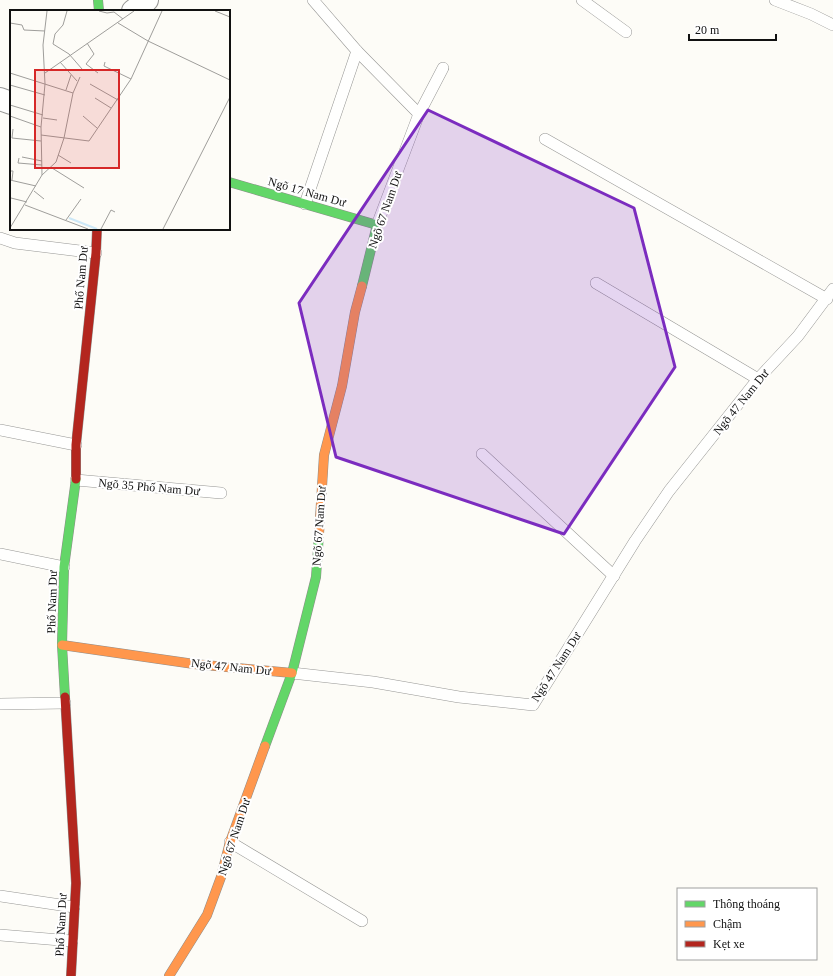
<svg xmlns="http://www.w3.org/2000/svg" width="833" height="976" viewBox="0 0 833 976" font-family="Georgia,serif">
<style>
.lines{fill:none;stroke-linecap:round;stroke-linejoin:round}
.lane-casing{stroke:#979795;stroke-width:12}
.street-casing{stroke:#979795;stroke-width:24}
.fast-casing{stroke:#8e8d8b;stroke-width:10}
.slow-casing{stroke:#8e8d8b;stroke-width:10}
.jam-casing{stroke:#8e8d8b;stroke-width:10}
.lane{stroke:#fffffe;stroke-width:11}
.street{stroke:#fffffe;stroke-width:22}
.fast{stroke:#63d668;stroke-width:9}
.slow{stroke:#ff974d;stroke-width:9}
.jam{stroke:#b3261e;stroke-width:9}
.marked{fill:#7b2cbf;fill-opacity:0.2;stroke:#7b2cbf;stroke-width:3;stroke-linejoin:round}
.labels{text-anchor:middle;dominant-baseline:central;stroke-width:4;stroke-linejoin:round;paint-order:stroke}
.street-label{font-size:12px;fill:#111;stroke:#fff}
.inset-river{fill:none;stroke:#cde8f7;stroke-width:2}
.inset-road{fill:none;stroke:#9f9e9b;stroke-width:1}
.view{fill:#d62828;fill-opacity:0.15;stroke:#d62828;stroke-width:2}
.inset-edge{fill:none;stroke:#111;stroke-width:2}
</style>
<rect width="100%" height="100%" fill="#fdfcf7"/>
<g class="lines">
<g class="lane-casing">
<g id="lane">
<polyline points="313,0 357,51 419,114"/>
<polyline points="582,0 626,32"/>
<polyline points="775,0 811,14 833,25"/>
<polyline points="545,139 827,299"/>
<polyline points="305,204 357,51"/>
<polyline points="377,225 419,114 443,68"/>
<polyline points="0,238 15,243 96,253"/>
<polyline points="596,283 758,379"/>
<polyline points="0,430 76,445"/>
<polyline points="482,454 614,576"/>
<polyline points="76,480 221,493"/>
<polyline points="0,554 64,567"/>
<polyline points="292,673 373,682 459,697 533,705 635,541 669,491 758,379 798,336 833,289"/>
<polyline points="0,704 65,703"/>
<polyline points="230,842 362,921"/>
<polyline points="0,896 74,907"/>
<polyline points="0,935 72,941"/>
</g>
</g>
<g class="street-casing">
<g id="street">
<polyline points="133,11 147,0"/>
<polyline points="0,99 11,103"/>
</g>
</g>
<g class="fast-casing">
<g id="fast">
<polyline points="98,0 99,11"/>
<polyline points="229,182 377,225 362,286"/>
<polyline points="65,697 62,645 64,567 76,479"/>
<polyline points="265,746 292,673 316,577 319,534"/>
</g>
</g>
<g class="slow-casing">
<g id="slow">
<polyline points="319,534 324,455 342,386 355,312 362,286"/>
<polyline points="62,645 194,664 292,673"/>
<polyline points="169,976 207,915 221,877 230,842 265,746"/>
</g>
</g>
<g class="jam-casing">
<g id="jam">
<polyline points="76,479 76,445 96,253 97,229"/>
<polyline points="65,697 76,883 71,976"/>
</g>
</g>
<use href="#lane" class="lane"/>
<use href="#street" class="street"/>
<use href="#fast" class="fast"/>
<use href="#slow" class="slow"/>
<use href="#jam" class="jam"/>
</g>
<path class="marked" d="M 428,110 L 634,208 L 675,367 L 564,534 L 336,457 L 299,303 Z"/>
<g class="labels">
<g class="street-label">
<text transform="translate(307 192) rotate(16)">Ngõ 17 Nam Dư</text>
<text transform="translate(385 210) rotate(-71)">Ngõ 67 Nam Dư</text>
<text transform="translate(81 278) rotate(-85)">Phố Nam Dư</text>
<text transform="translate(741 402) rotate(-51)">Ngõ 47 Nam Dư</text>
<text transform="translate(149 487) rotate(5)">Ngõ 35 Phố Nam Dư</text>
<text transform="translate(319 526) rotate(-86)">Ngõ 67 Nam Dư</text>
<text transform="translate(52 602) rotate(-88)">Phố Nam Dư</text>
<text transform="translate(231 667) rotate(6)">Ngõ 47 Nam Dư</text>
<text transform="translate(556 667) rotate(-57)">Ngõ 47 Nam Dư</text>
<text transform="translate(234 837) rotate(-72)">Ngõ 67 Nam Dư</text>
<text transform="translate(61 925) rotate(-87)">Phố Nam Dư</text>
</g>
</g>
<g transform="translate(10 10)">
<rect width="220" height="220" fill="#fdfcf7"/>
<path class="inset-river" d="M 59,208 L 87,219"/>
<path class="inset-road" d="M 57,1 L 53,15 L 45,24 L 43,34 L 59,44 L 72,59M 89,1 L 97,3 L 104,2 L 113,9M 205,1 L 220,7M 0,13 L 12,15 L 14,20 L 35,21M 108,13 L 138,31 L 220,70M 77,33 L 84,44 L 76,54 L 88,63M 50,52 L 67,71M 95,52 L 94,56 L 121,69M 0,63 L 63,83M 35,63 L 124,1M 80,74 L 108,90M 0,75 L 35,85M 56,80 L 61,65M 85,88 L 101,98M 0,95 L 33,105M 0,106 L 31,117M 73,106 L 87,118M 33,108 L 47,110M 3,119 L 2,128 L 31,131M 31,125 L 79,131 L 121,69 L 152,1M 48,145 L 61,153M 12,147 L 32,151M 9,148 L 8,153 L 32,155M 42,158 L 74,178M 0,161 L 3,161 L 2,170M 32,165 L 46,152 L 54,128 L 63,83 L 70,67M 0,170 L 26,176M 24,181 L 34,189M 1,188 L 17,192M 15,195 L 78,219M 56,210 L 71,189M 0,218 L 32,165 L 31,117 L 35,74 L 33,35 L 37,1M 91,219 L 101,200 L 105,202M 153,219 L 220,87"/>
<path class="view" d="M 25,60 L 109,60 L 109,158 L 25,158 Z"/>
<rect width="220" height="220" class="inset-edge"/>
</g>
<rect x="677" y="888" width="140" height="72" fill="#ffffff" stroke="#a0a0a0"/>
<rect x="685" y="901" width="20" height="6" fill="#63d668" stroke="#a0a0a0"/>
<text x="713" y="908" font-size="12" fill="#111111">Thông thoáng</text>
<rect x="685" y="921" width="20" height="6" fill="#ff974d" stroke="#a0a0a0"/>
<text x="713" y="928" font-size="12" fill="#111111">Chậm</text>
<rect x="685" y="941" width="20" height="6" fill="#b3261e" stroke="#a0a0a0"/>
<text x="713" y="948" font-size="12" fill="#111111">Kẹt xe</text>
<path d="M689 34v6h87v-6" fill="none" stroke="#111111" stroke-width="2"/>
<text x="695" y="34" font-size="12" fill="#111111" stroke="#ffffff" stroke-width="3" paint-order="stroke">20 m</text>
</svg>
